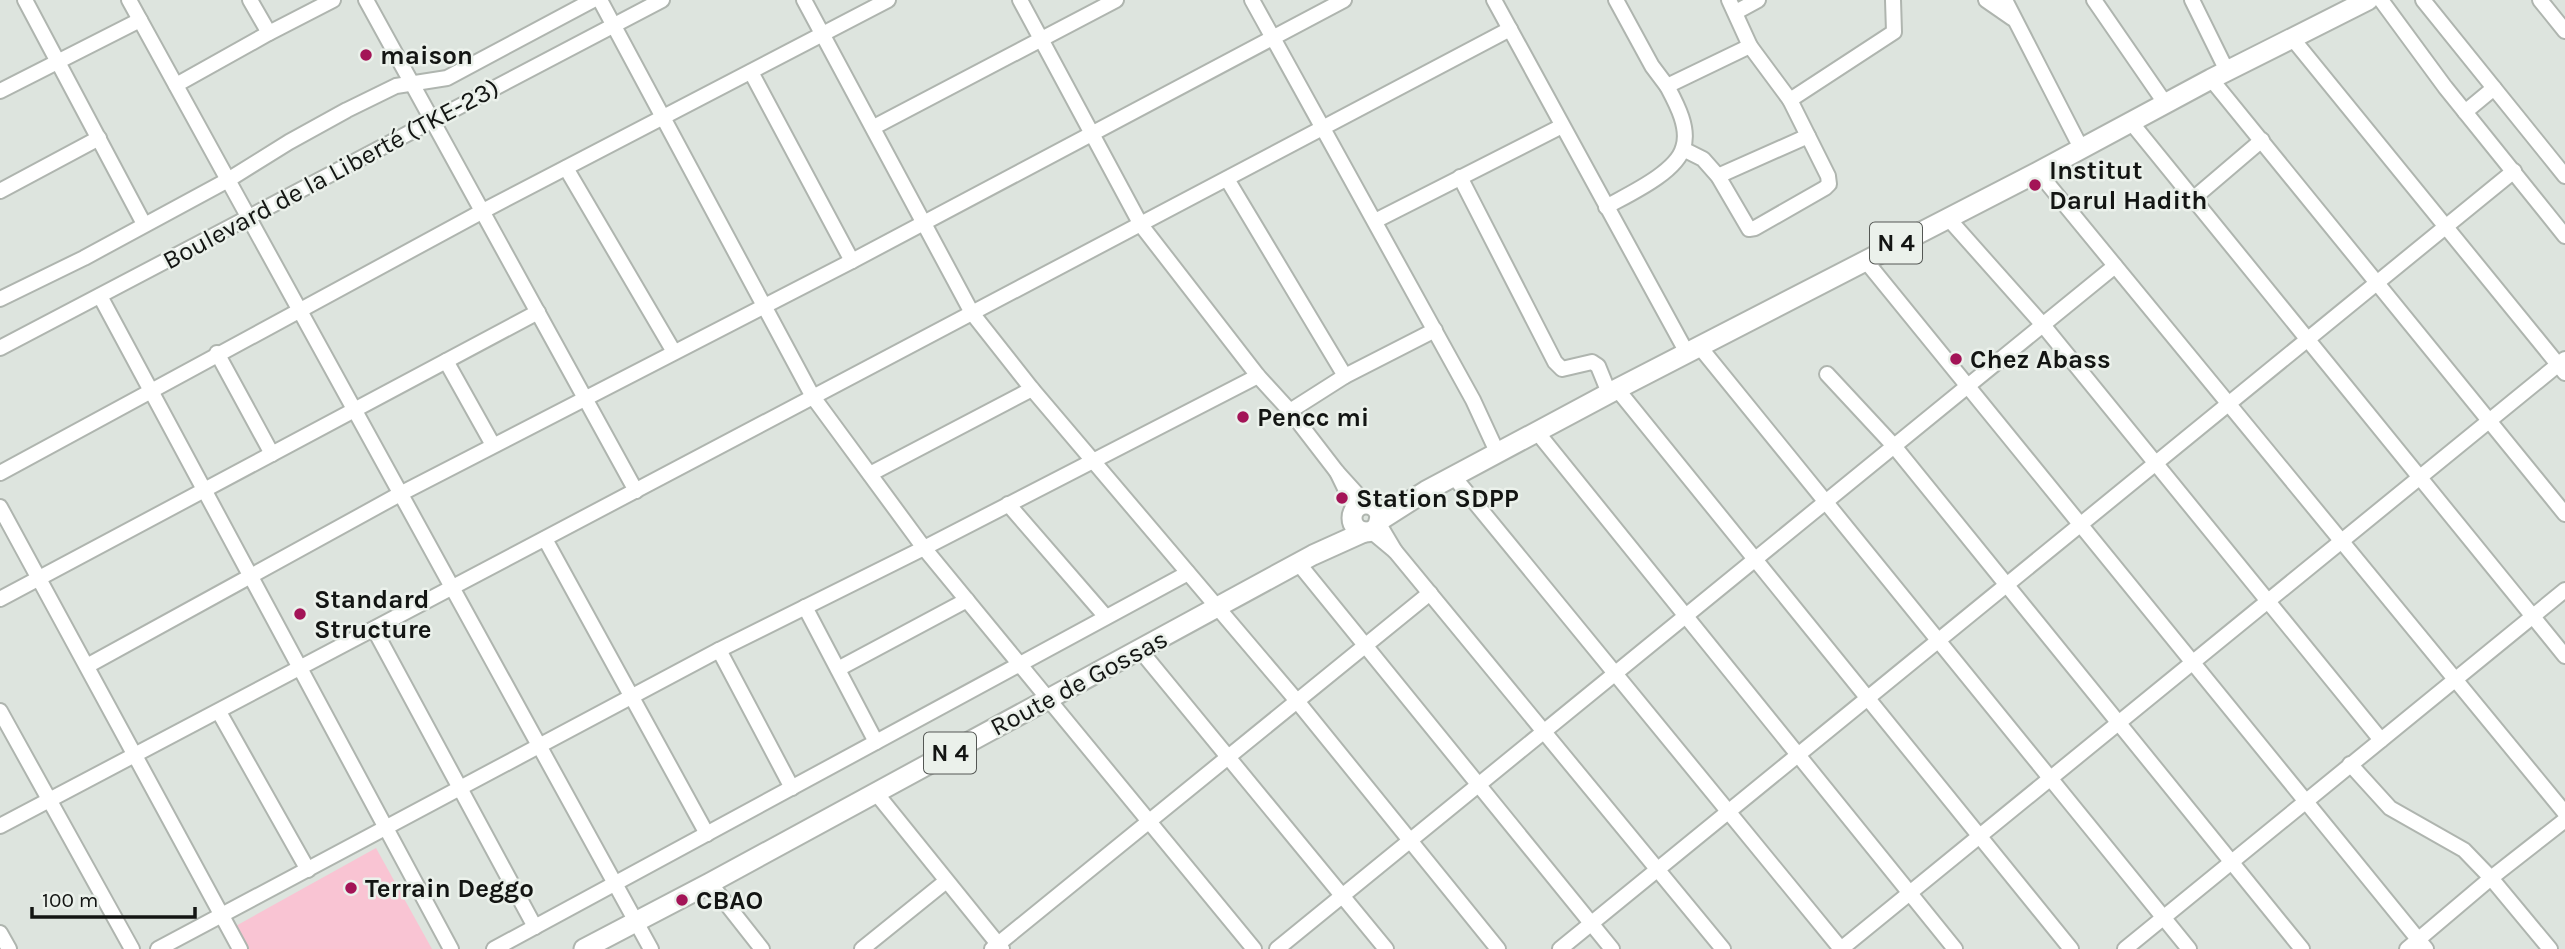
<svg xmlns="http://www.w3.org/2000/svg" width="2565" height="949" viewBox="0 0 2565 949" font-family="Karla,sans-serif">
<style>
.green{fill:#f9c4d3}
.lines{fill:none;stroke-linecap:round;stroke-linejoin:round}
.minor-casing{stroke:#afb5af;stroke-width:18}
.major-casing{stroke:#afb5af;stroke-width:23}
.minor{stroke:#fff;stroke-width:14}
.major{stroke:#fff;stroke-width:19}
.poi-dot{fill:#a31457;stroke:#ebf1eb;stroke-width:2.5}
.labels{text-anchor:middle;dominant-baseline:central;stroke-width:5;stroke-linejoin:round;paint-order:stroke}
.shield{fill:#ebf1eb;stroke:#545754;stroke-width:2}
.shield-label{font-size:24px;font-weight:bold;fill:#131513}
.poi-label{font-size:26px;font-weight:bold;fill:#131513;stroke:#ebf1eb;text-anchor:start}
.street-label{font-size:26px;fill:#131513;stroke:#ebf1eb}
</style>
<rect width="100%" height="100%" fill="#dde4de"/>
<polygon class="green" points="376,848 432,949 247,949 234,927"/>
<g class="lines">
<g class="minor-casing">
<g id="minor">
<polyline points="25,0 144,224"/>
<polyline points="129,0 651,949"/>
<polyline points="250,0 269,33"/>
<polyline points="366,0 636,491"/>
<polyline points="600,0 813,397 924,548 1254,949"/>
<polyline points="804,0 972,313 1032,389 1297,701 1498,949"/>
<polyline points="1020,0 1141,225 1258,376 1290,411 1337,472"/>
<polyline points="1252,0 1473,400 1498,454"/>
<polyline points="1494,0 1687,353"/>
<polyline points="1616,0 1652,66 1667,86"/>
<polyline points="1986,0 2012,18"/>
<polyline points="2005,0 2081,148"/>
<polyline points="2094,0 2165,103"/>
<polyline points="2192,0 2227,71"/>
<polyline points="2381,0 2445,87 2565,236"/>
<polyline points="2423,0 2565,176"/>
<polyline points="2540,0 2565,31"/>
<polyline points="1736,12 1758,0"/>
<polyline points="2292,38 2565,373"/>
<polyline points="1750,46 1790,100"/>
<polyline points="751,72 852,261"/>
<polyline points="2211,79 2565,514"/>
<polyline points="176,85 269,33 333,0"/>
<polyline points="0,91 140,20"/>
<polyline points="2465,112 2494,88"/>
<polyline points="2130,121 2565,656"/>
<polyline points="874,127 1116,0"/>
<polyline points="1683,149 1703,159 1718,176 1749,229 1755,228 1825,188 1829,184 1828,176 1790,100 1894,32 1893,0"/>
<polyline points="566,168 674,352"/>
<polyline points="2038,172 2565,813"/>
<polyline points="1718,176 1808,136"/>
<polyline points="1460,177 1555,362 1562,369 1592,362 1598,366 1609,393"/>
<polyline points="1227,179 1345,376"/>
<polyline points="0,191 99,138"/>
<polyline points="2194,198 2262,140"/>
<path d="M 1606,207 C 1627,195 1676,173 1683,148 C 1690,128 1676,103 1667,86 L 1750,46 L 1729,0"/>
<polyline points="1947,217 2043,325 2381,740"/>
<polyline points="1375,221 1562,126"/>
<polyline points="1865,260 2426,949"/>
<polyline points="100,296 451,949"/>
<polyline points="0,299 84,258 228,180 289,142 347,110 396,86 447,78 593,0"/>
<polyline points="1699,346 2189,949"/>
<polyline points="0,348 662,0"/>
<polyline points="217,353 272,454"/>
<polyline points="446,361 493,445"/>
<polyline points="1827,374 1894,446 2302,949"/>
<polyline points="1617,389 2071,949"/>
<polyline points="1290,411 1345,376 1435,330"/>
<polyline points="1537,432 1955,949"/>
<polyline points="0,473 483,211 888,0"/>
<polyline points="870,474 1032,389"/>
<polyline points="1454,477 1841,949"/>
<polyline points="1008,504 1106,617"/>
<polyline points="0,507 240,949"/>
<polyline points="1355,509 1337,472 1366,504"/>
<polyline points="1371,531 1395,551 1379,524"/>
<polyline points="545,539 707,834"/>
<polyline points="1395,551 1723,949"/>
<polyline points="1299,564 1612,949"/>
<polyline points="0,599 538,312"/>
<polyline points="805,607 876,742"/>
<polyline points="374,629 535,927"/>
<polyline points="719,650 792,788"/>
<polyline points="1140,650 1386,949"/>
<polyline points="87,666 400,494 852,261 1344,0"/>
<polyline points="838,669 967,600"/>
<polyline points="0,711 132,949"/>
<polyline points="219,712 308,870"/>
<polyline points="2350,764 2390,808 2464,850 2491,878 2550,949"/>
<polyline points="876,793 1002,949"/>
<polyline points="0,826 1510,29"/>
<polyline points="710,883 762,949"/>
<polyline points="0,933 9,949"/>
<polyline points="158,949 719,650 924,548 1258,376"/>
<polyline points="494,949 1188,573"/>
<polyline points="862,949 945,882"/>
<polyline points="992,949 1430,593"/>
<polyline points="1277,949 2115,266"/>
<polyline points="1560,949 2514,171"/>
<polyline points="1841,949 2565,359"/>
<polyline points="2125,949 2565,590"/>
<polyline points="2407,949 2491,878 2565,820"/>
</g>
</g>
<g class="major-casing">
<g id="major">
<circle cx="1366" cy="518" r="14"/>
<polyline points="1379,521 1426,491 1617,389 2038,172 2211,79 2368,0"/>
<polyline points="584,949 710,883 1313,555 1364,532"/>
</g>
</g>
<use href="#minor" class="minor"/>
<use href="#major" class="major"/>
</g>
<g class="poi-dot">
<circle cx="366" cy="55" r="7"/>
<circle cx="2035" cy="185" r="7"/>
<circle cx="1956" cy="359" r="7"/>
<circle cx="1243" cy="417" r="7"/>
<circle cx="1342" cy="498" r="7"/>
<circle cx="300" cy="614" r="7"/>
<circle cx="351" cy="888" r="7"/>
<circle cx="682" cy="900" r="7"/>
</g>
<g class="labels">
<g class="shield">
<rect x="1870" y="222.5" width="52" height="41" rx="5"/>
<rect x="924" y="732.5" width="52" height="41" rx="5"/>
</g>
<g class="shield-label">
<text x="1896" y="243">N 4</text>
<text x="950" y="753">N 4</text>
</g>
<g class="poi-label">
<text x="380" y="55">maison</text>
<text x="2049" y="170">Institut<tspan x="2049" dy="30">Darul Hadith</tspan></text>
<text x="1970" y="359">Chez Abass</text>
<text x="1257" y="417">Pencc mi</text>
<text x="1356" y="498">Station SDPP</text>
<text x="314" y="599">Standard<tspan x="314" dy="30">Structure</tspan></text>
<text x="365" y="888">Terrain Deggo</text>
<text x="696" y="900">CBAO</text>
</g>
<g class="street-label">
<text transform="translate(331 174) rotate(-28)">Boulevard de la Liberté (TKE-23)</text>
<text transform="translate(1079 683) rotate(-28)">Route de Gossas</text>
</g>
</g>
<path d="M32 907v10h163v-10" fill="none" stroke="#131513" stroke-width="3.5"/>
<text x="42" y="907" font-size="21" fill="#131513" stroke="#ebf1eb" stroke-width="5" paint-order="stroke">100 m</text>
</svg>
